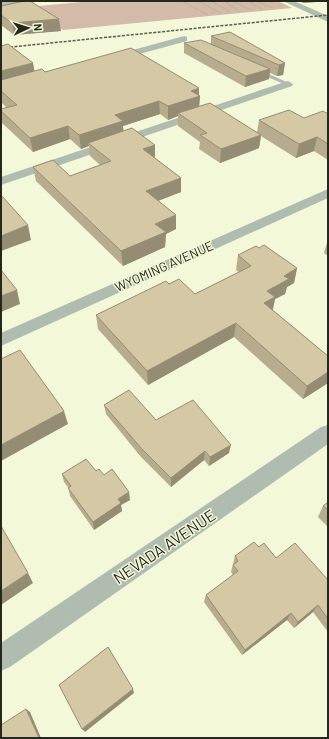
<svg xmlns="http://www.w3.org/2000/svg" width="329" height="739" viewBox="0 0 329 739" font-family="Barlow,sans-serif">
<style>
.green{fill:#d3bba7}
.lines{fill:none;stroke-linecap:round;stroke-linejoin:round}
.path{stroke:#abb097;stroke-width:1;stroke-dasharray:1.5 1;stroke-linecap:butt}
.service{fill:#b0bcaf;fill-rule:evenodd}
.minor{fill:#b0bcaf;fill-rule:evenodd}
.tertiary{fill:#b0bcaf;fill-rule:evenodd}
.rail{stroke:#5a5d4c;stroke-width:1.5;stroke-dasharray:3 1.5;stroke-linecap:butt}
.wall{fill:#b7ac8e}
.shaded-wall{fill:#958c74}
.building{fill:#d5c8a5;stroke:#958c74}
.labels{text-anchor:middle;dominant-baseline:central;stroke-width:3;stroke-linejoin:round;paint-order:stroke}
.street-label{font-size:13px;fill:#25271c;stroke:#f2f8d8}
.near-street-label{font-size:16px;fill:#25271c;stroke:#f2f8d8}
</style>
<rect width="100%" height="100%" fill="#f2f8d8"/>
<polygon class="green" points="93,1 278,1 292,8 63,30 27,7"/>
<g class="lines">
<g class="path">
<polyline points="182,1 208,15"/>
<polyline points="199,1 220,13"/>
<polyline points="211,1 230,12"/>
<polyline points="224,1 240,12"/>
<polyline points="231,1 252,10"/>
<polyline points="248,1 262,9"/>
<polyline points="255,1 273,8"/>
<polyline points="268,1 273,3"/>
</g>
<polygon class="service" points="256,70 260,70 291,84 286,85 256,72"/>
<g class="minor">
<polygon points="283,1 294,1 328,16 328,22"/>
<polygon points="184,36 187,37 187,41 114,61 109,58 111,56"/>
<polygon points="288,81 293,84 292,86 1,185 1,177"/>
<polygon points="328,189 328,198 1,346 1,333"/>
<polygon points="328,425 328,444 10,667 1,671 1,643 321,427"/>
</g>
<polygon class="tertiary" points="1,1 29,1 24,4 1,6"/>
<polyline class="rail" points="1,48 328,15"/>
</g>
<g class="wall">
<polygon points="298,1 328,1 303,3"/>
<polygon points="1,6 61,31 14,35 1,25"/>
<polygon points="211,36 285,63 283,75 277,76 270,73 269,79 245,87 184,53 184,43 211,44"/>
<polygon points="1,46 33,63 34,71 45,72 199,96 200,96 199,106 257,132 259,120 304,118 328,114 328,160 314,151 296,158 261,136 259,148 220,163 199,149 200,142 178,126 178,116 168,120 160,114 123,126 123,131 155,145 155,158 181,178 181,192 158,201 176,229 166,234 165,247 123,266 36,181 33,167 70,176 100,165 90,156 89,146 81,149 70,139 33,152 2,123 1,118 1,109 7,108 1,102"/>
<polygon points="328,239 328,256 324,253"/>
<polygon points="238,255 297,268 294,283 287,287 285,294 275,299 273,310 328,356 328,383 303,399 234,337 148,385 98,329 96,315 169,284 195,294 239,272 236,270"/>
<polygon points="104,405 156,420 229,453 209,466 204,460 171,487 141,457 106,414"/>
<polygon points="96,471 104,475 130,500 121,505 122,511 94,530 70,496 68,487 64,482 62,474"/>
<polygon points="328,502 328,527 318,517 323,506"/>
<polygon points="259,547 276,558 328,580 328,632 313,612 294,628 287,620 242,655 204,602 206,595 233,575 231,572 235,556"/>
</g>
<g class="shaded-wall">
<polygon points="304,1 328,1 303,3"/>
<polygon points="59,19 61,31 14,35 12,23"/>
<polygon points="33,63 35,75 1,84 1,71"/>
<polygon points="285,63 283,75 277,76 279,65"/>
<polygon points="270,69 269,79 245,87 246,76"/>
<polygon points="199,88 199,96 200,96 199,109 178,113 178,116 168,120 168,106 191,91"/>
<polygon points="159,101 160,114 123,126 124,134 88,143 89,146 81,149 79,135 115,115"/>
<polygon points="68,126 70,139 33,152 30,138"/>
<polygon points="261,135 259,148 220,163 221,149"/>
<polygon points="317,137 314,151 296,158 299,144"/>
<polygon points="155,145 155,158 143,149"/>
<polygon points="181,178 181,192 147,205 146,191"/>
<polygon points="176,215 176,229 166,234 165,247 123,266 121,251 155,224"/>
<polygon points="28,225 31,240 1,251 1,236"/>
<polygon points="297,268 294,283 287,287 285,294 275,299 272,312 261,318 267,291 284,276"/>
<polygon points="17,290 20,304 1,312 1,296"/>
<polygon points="236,323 234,337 148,385 147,371"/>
<polygon points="328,372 328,383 303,399 307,386"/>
<polygon points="64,411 68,424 1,461 1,445"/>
<polygon points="231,445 229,453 209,466 210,457"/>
<polygon points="205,451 204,460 171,487 171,478"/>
<polygon points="129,492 130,500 121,505 122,511 94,530 93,522 118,499"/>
<polygon points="28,573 33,583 1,605 1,591"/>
<polygon points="318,605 313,612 294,628 298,622"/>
<polygon points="291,613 287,620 242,655 245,650"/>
<polygon points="133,689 134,693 85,732 82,729"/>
<polygon points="26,709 30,712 41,738 39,738"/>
</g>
<g class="building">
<polygon points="25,1 30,1 59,19 12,23 1,15 1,6"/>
<polygon points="230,32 285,63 279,65 211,36"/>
<polygon points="201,40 270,69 246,76 184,43"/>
<polygon points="8,44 33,63 1,71 1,46"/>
<polygon points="131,48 199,88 191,91 200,96 168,106 159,101 115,115 123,121 79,135 68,126 30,138 1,111 1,109 17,105 1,91 1,80 42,69 45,72"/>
<polygon points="210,103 261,135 221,149 200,135 207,133 178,113"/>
<polygon points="289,110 304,118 323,111 328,114 328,144 317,137 299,144 259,120"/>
<polygon points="132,128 155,145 143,149 181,178 146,191 176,215 155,224 166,232 121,251 33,167 53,160 70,176 111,161 88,143"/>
<polygon points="1,195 28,225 1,236"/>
<polygon points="264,245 297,268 284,276 289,279 267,291 275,297 264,303 328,356 328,372 307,386 236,323 147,371 96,315 166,281 169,284 179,279 195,294 251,266 238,255 256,246 259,248"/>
<polygon points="1,270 17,290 1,296"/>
<polygon points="20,350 64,411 1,445 1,359"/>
<polygon points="129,390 156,420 193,400 231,445 210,457 205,451 171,478 141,448 104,405"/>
<polygon points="86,459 96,471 99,469 104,475 112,469 129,492 118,499 121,503 93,522 68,488 71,486 62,474"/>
<polygon points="328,502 328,510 323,506"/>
<polygon points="1,526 28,573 1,591"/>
<polygon points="254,542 259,547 264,543 276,558 295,543 328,580 328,619 318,605 298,622 291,613 245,650 206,595 238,571 233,565 238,561 235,556"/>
<polygon points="108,647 133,689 82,729 59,685"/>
<polygon points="26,709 39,738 1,738 1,725"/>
</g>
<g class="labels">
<g class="street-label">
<text transform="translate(164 266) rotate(-24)">WYOMING AVENUE</text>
</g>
<g class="near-street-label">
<text transform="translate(164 546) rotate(-34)">NEVADA AVENUE</text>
</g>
</g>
<rect width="329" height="739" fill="none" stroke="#25271c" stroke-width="4"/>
<g transform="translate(28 28) rotate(86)" stroke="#f2f8d8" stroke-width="3" paint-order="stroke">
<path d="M0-3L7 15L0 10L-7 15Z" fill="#25271c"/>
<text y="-6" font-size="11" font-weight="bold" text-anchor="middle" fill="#25271c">N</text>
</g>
</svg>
